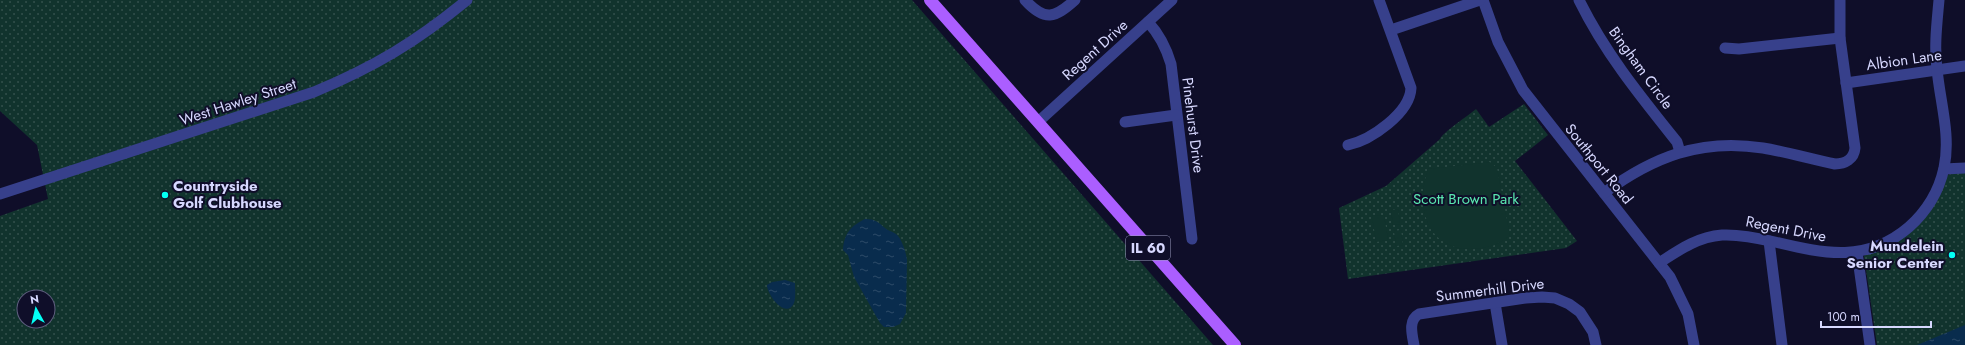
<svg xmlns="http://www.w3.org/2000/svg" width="1965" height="345" viewBox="0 0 1965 345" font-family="Jost,sans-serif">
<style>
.grass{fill:url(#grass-dots);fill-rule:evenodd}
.garden{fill:#11332d}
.water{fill:url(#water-ripples)}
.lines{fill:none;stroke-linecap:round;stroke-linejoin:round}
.minor{stroke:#37408b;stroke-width:11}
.major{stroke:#ab5eff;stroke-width:12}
.poi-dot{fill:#03fff4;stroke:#0f0e29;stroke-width:1.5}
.labels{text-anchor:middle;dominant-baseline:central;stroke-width:4;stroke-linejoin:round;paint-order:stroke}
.shield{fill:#0f0e29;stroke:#9b9bbf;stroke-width:1}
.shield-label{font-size:14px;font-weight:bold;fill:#d7d8ff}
.street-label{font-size:15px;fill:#d7d8ff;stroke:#0f0e29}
.poi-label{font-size:15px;font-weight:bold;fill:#d7d8ff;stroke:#0f0e29;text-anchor:start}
.park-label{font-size:15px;fill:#5ae7b0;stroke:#0f0e29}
</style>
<defs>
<pattern id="grass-dots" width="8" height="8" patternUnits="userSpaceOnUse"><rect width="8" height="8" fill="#11332d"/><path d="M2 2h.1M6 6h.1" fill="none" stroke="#33504c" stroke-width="1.8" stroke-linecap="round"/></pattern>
<pattern id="water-ripples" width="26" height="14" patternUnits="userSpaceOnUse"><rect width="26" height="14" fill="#092c4d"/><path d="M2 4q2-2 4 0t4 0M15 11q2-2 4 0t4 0" fill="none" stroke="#2c4a68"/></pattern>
</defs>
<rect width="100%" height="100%" fill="#0f0e29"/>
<g class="grass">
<path d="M 0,0 L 912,0 L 1213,345 L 0,345 L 0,216 L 48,199 L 37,145 L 0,111 ZM 24,297 L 48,297 L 48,321 L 24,321 Z"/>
<path d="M 1524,104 L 1548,135 L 1515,161 L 1577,241 L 1566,248 L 1348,279 L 1339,208 L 1386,186 L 1440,139 C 1442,133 1469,115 1476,109 L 1489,127 Z"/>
<polygon points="1965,172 1965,345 1877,345 1864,256 1870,252 1890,246 1946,175"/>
</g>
<g class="garden">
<path d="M 1490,162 L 1497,168 L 1510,236 C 1504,239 1497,245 1491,246 C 1435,261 1412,217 1428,169 Z"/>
<polygon points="1398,209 1400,224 1393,225 1391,210"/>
<polygon points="1384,215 1388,240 1376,242 1372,216"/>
<polygon points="1401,230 1403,245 1396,246 1394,231"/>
</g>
<g class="water">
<path d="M 865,219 C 875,219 878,222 885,228 C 888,231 892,231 896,234 C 902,239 906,252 907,260 L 906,313 L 900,324 L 893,327 L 884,327 L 880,323 L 854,277 L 848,255 L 843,250 C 844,233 851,226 865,219 Z"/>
<path d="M 785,280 L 795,283 C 795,289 796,298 794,303 C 786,320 767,295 767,285 L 772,282 Z"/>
<polygon points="1965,325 1965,345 1917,345"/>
</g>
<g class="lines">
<g class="minor">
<path d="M 1025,0 C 1045,22 1055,18 1075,0"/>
<polyline points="1483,0 1498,42 1523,90 1670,277 1688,314 1694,345"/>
<path d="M 1579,0 C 1605,53 1641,97 1677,142 L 1680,152"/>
<path d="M 1148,22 C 1160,35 1166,47 1171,64 L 1192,239"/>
<polyline points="1391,30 1480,0"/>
<polyline points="1725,48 1739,49 1840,38"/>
<polyline points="1846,83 1965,66"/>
<polyline points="1038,122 1172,0"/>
<polyline points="1125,122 1176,115"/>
<path d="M 1348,145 C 1371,140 1410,113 1411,88 L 1379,0"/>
<polyline points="1944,169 1965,168"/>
<path d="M 1604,193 C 1653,157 1701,138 1763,148 C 1787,152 1811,159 1835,164 C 1845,164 1854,159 1855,148 L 1840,38 L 1840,0"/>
<path d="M 0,194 L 314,92 C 374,67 416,42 467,0"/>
<polyline points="1769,241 1782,345"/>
<polyline points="1857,252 1870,345"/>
<path d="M 1659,263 C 1679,250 1697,237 1722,235 C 1740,234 1758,238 1775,242 C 1825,254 1867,263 1909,227 C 1927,211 1939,191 1944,168 C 1951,135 1940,102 1937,69 C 1934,46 1937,23 1939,0"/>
<polyline points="1495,303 1502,345"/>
<path d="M 1414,345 C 1412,334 1408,320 1419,314 L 1526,298 L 1542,297 L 1555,298 L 1569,304 L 1580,312 L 1593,332 L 1596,345"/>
</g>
<polyline class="major" points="930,0 1235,345"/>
</g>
<g class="poi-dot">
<circle cx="165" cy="195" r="4"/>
<circle cx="1952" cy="255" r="4"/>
</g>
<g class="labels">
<rect class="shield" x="1126" y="236" width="44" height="24" rx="3"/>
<g class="shield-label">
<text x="1148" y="248">IL 60</text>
</g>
<g class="street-label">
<text transform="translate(1095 50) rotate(-42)">Regent Drive</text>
<text transform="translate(1904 60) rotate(-8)">Albion Lane</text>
<text transform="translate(1641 68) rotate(54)">Bingham Circle</text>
<text transform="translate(238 102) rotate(-18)">West Hawley Street</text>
<text transform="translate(1193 125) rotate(83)">Pinehurst Drive</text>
<text transform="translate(1599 164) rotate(51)">Southport Road</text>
<text transform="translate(1786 229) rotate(11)">Regent Drive</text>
<text transform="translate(1490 290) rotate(-7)">Summerhill Drive</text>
</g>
<g class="poi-label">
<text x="173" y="186">Countryside<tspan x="173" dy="17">Golf Clubhouse</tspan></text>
<text x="1944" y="246" text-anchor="end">Mundelein<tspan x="1944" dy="17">Senior Center</tspan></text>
</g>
<g class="park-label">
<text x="1466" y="199">Scott Brown Park</text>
</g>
</g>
<g transform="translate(36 309) rotate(352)"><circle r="19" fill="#0f0e29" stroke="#5f5f7f"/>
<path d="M0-3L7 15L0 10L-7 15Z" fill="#03fff4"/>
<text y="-6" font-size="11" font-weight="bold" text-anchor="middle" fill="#d7d8ff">N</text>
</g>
<path d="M1821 321v6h110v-6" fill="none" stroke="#d7d8ff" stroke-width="2"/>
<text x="1827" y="321" font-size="12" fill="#d7d8ff" stroke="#0f0e29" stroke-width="3" paint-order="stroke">100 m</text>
</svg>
